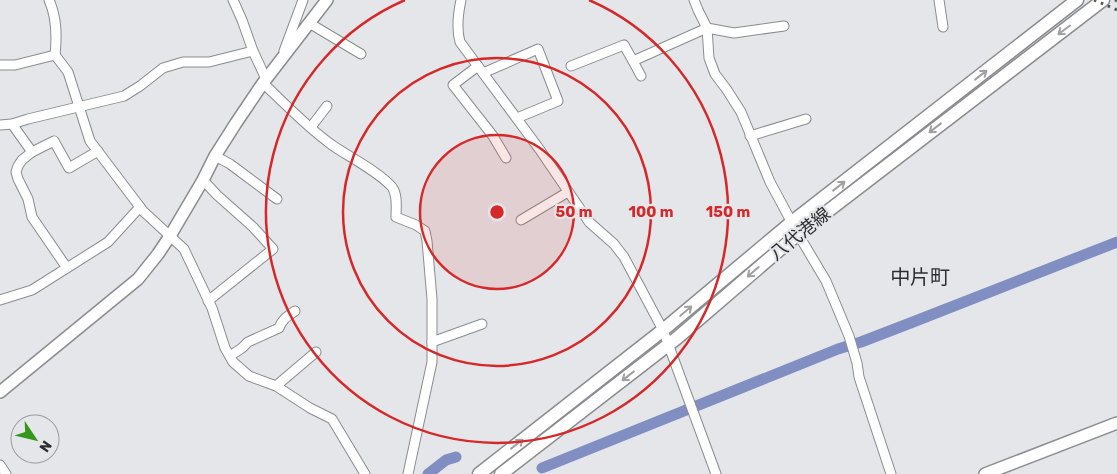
<svg xmlns="http://www.w3.org/2000/svg" width="1117" height="474" viewBox="0 0 1117 474" font-family="Rubik,'Noto Sans JP',sans-serif">
<style>
.lines{fill:none;stroke-linecap:round;stroke-linejoin:round}
.canal{stroke:#808ec1;stroke-width:11}
.minor-casing{stroke:#8b8c90;stroke-width:11}
.tertiary-casing{stroke:#8b8c90;stroke-width:14}
.secondary-casing{stroke:#8b8c90;stroke-width:15}
.minor{stroke:#fff;stroke-width:9}
.tertiary{stroke:#fff;stroke-width:11}
.secondary{stroke:#fff;stroke-width:12}
.rail{stroke:#545657;stroke-width:3;stroke-dasharray:2.5 5;stroke-linecap:butt}
.oneway{stroke:#a0a0a0}
.ring{fill:none;stroke:#d62828;stroke-width:2.5}
.labels{text-anchor:middle;dominant-baseline:central;stroke-width:4.5;stroke-linejoin:round;paint-order:stroke}
.street-label{font-size:18px;fill:#2b2c2d;stroke:#e4e6ea}
.quarter-label{font-size:20px;fill:#2d2e32;stroke:#e4e6ea}
.centre{fill:#d62828;stroke:#e4e6ea;stroke-width:2.5}
.ring-label{font-size:15px;text-anchor:middle;font-weight:bold;fill:#d62828;stroke:#e4e6ea;stroke-width:4.5;stroke-linejoin:round;paint-order:stroke}
</style>
<rect width="100%" height="100%" fill="#e4e6ea"/>
<g class="lines">
<g class="canal">
<polyline points="542,468 838,349 861,342 913,322 1117,242"/>
<polyline points="428,474 446,460 456,457"/>
</g>
<g class="minor-casing">
<g id="minor">
<path d="M 49,0 C 57,18 57,36 55,55"/>
<polyline points="233,0 242,20 253,51 266,79"/>
<path d="M 461,0 C 458,14 456,28 460,42 L 540,150 L 589,222 L 614,244 L 624,257 L 663,330 L 716,474"/>
<polyline points="694,0 698,10 707,28 709,58 715,74 727,90 741,112 770,182 798,234 826,281 849,336 857,363 859,377 891,474"/>
<polyline points="939,0 943,27"/>
<polyline points="309,23 361,54"/>
<polyline points="284,51 303,0"/>
<polyline points="0,65 15,65 55,55 68,72 90,141 143,211 184,249 212,308 225,348 233,362 249,376 276,386 310,408 332,419 365,474"/>
<polyline points="478,66 453,85 493,136 506,158"/>
<polyline points="571,66 624,45 633,61"/>
<polyline points="483,73 538,49 558,101 517,118"/>
<polyline points="641,76 633,61 707,28 734,33 784,26"/>
<path d="M 263,83 C 285,104 307,127 332,145 C 349,157 378,171 392,187 C 398,195 396,208 396,217 L 416,225 L 425,231 L 427,241 L 432,299 L 432,362 L 408,474"/>
<polyline points="12,124 32,152 22,160 18,166 16,172 18,179 28,199 32,217 67,268"/>
<polyline points="0,125 12,124 28,119 124,96 140,86 163,68 183,62 209,62 253,51"/>
<polyline points="311,127 327,106"/>
<polyline points="750,136 806,119"/>
<polyline points="32,152 54,141 69,168 98,151"/>
<polyline points="215,156 230,164 277,199"/>
<polyline points="203,180 217,195 253,227 273,249 208,301"/>
<polyline points="521,220 568,192"/>
<polyline points="0,300 32,290 108,242 140,207"/>
<polyline points="432,342 482,324"/>
<path d="M 230,356 L 242,348 L 248,342 L 279,328 C 282,319 288,316 295,311"/>
<polyline points="276,386 316,352"/>
<polyline points="0,465 6,474"/>
</g>
</g>
<g class="tertiary-casing">
<g id="tertiary">
<polyline points="0,392 138,279 158,254 170,236 203,180 215,156 236,123 263,83 327,0"/>
<polyline points="985,474 1117,423"/>
</g>
</g>
<g class="secondary-casing">
<g id="secondary">
<polyline points="479,474 663,330 792,222 1077,0"/>
<polyline points="501,474 677,338 798,234 1103,0"/>
</g>
</g>
<use href="#minor" class="minor"/>
<use href="#tertiary" class="tertiary"/>
<use href="#secondary" class="secondary"/>
<g class="rail">
<polyline points="1094,0 1117,10"/>
<polyline points="1115,0 1117,1"/>
</g>
</g>
<defs><path id="oneway-shaft" d="M-6 0H5M1.5-3L5.5 0L1.5 3" fill="none" stroke-width="1.6" stroke-linecap="round" stroke-linejoin="round" transform="scale(1.25)"/></defs>
<g class="oneway">
<use href="#oneway-shaft" transform="translate(1064 30) rotate(143)"/>
<use href="#oneway-shaft" transform="translate(981 75) rotate(-38)"/>
<use href="#oneway-shaft" transform="translate(935 128) rotate(142)"/>
<use href="#oneway-shaft" transform="translate(839 186) rotate(-38)"/>
<use href="#oneway-shaft" transform="translate(753 272) rotate(139)"/>
<use href="#oneway-shaft" transform="translate(686 311) rotate(-40)"/>
<use href="#oneway-shaft" transform="translate(628 376) rotate(142)"/>
<use href="#oneway-shaft" transform="translate(517 444) rotate(-38)"/>
</g>
<circle cx="497" cy="212" r="77" fill="#d62828" fill-opacity=".12"/>
<g class="ring">
<circle cx="497" cy="212" r="77"/>
<circle cx="497" cy="212" r="154"/>
<path d="M589 0A231 231 0 1 1 405 0"/>
</g>
<g class="labels">
<g class="street-label">
<text transform="translate(800 234) rotate(-39)">八代港線</text>
</g>
<g class="quarter-label">
<text x="920" y="277">中片町</text>
</g>
</g>
<circle cx="497" cy="212" r="8" class="centre"/>
<g class="ring-label">
<text x="574" y="217">50 m</text>
<text x="651" y="217">100 m</text>
<text x="728" y="217">150 m</text>
</g>
<g transform="translate(35 439) rotate(125)"><circle r="24" fill="#e4e6ea" stroke="#9a9c9e"/>
<path d="M0-4L9 19L0 12L-9 19Z" fill="#34971c"/>
<text y="-8" font-size="14" font-weight="bold" text-anchor="middle" fill="#2b2c2d">N</text>
</g>
</svg>
